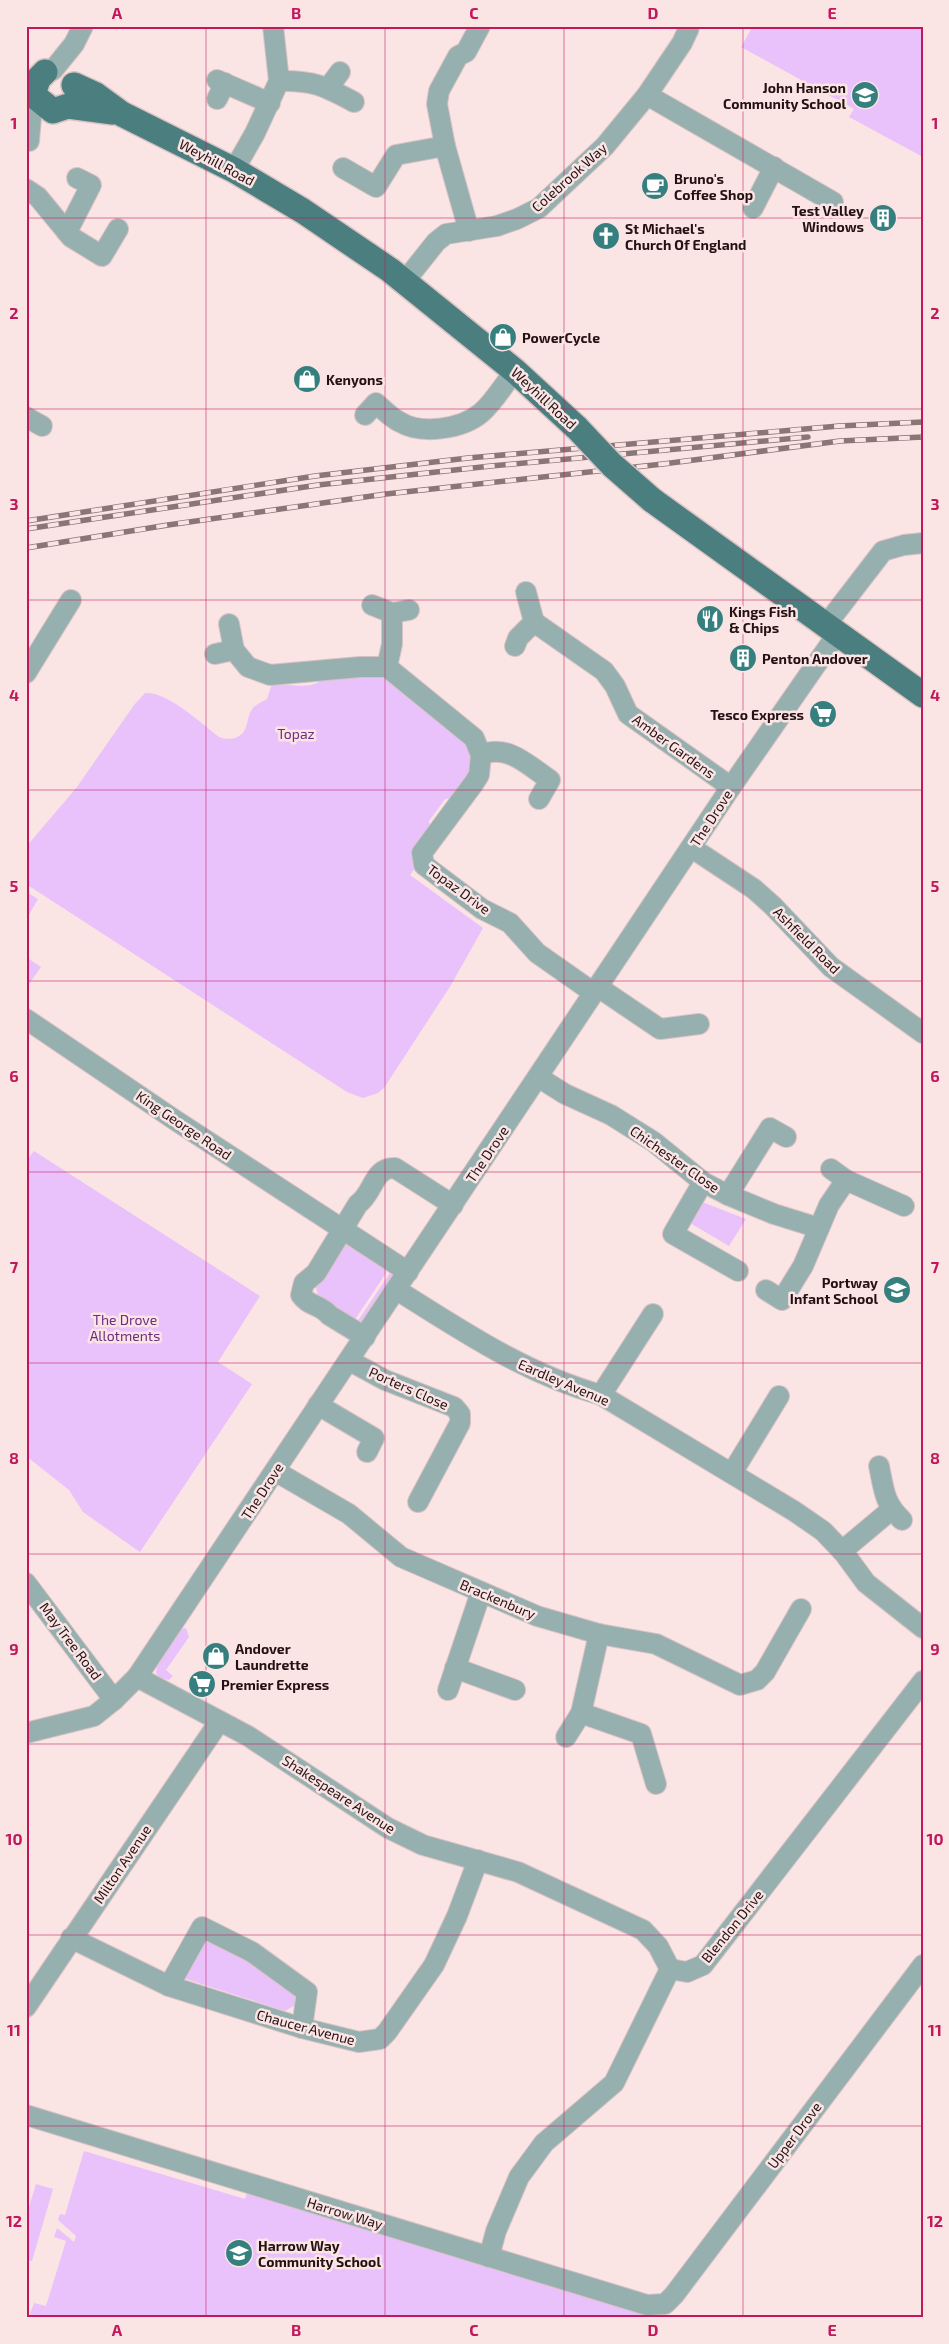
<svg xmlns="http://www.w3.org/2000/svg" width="949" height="2344" viewBox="0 0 949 2344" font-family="'Exo 2',sans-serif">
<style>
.green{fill:#e9c1fb}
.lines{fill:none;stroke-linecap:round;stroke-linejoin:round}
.minor-casing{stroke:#d9c2c3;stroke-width:22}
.major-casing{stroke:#d9c2c3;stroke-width:28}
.minor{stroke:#95b0af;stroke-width:20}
.major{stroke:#4b7e7e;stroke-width:25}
.rail-casing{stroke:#8b7677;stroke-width:5.5}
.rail{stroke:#fbe4e4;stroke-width:4;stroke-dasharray:11;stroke-linecap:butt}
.major-bridge-casing{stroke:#d9c2c3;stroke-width:28;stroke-linecap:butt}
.major-bridge{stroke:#4b7e7e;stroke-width:25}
.grid{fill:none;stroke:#c2185b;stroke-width:1;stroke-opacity:0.55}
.labels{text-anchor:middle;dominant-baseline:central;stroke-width:5;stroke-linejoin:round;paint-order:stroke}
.poi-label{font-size:14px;font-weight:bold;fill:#241113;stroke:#fbe4e4;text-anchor:start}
.street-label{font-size:14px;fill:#241113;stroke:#fbe4e4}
.park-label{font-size:14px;fill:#6b2d83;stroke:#fbe4e4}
.neatline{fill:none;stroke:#c2185b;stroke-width:2}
.grid-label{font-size:16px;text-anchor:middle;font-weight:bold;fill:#c2185b}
</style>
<rect width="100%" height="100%" fill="#fbe4e4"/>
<g class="green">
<polygon points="753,26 923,26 923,157 849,117 854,109 741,47"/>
<path d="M 384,674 L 468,738 L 476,767 L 452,798 L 445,799 L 429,821 L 430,827 L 412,854 L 415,868 L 410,875 L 483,928 L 451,985 L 384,1088 L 378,1093 L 363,1098 L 347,1092 L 26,884 L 26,847 L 77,787 L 134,705 L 145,693 C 167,691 201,723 219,737 C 229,741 242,739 246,727 C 248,722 248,716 251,711 C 255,704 261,703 267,699 L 272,684 C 286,683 313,691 322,679 Z"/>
<polygon points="26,892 38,899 26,920"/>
<polygon points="26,957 41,967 29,984 26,982"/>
<polygon points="34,1151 260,1296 218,1362 252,1384 140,1552 83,1512 69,1490 26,1456 26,1162"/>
<polygon points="702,1202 746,1219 729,1246 690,1223"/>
<path d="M 344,1243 L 385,1269 L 386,1273 L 352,1324 C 338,1314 316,1305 316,1285 Z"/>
<polygon points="390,1273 394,1276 366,1323 355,1325"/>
<polygon points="186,1628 189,1637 166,1670 173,1676 169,1680 160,1678 156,1673 157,1666 181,1629"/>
<polygon points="207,1937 292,1987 297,2004 285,2011 183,1978"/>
<polygon points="84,2151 245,2199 248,2190 656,2316 37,2318 30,2314 34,2303 46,2306 66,2241 54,2237 57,2228 74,2242 76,2236 58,2220 60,2214 65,2215"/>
<polygon points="36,2184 53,2189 32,2261 26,2260 26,2217"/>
</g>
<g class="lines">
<g class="minor-casing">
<g id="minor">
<polyline points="53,70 74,44 83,26"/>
<polyline points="217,80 270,103"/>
<path d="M 279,81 C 313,80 324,86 354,102"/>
<polyline points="328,88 340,72"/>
<polyline points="647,95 682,43 689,28"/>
<polyline points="217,99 225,83"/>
<polyline points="29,141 33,95"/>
<polyline points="343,168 376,187 396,155 445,146"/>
<polyline points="234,170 255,133 279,81 273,26"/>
<polyline points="26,189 38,197 71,237 102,256 118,229"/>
<polyline points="753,208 774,167"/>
<polyline points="469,231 445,146 437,104 439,91 458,56 466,52 480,26"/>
<polyline points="67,232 91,185 77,178"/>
<polyline points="405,281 436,242 446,234 497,226 517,219 539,208 605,146 647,95 833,202"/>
<path d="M 365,415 L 376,403 C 383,409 391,418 400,422 C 421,435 462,429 481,413 C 494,402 504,384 515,371"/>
<polyline points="26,417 42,426"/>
<polyline points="526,592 534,622"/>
<polyline points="372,605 392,613"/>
<path d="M 229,624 L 234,650 L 248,667 L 270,675 L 360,667 L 387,667 L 474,738 L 481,755 C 507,743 529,766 550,780 L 539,799"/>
<polyline points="826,625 883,551 904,545 923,543"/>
<polyline points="515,646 518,638 534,622 604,671 615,686 628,714 731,787"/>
<polyline points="215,654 234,650"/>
<polyline points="387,667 392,644 392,613 409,610"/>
<polyline points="26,673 71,600"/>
<polyline points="481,755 479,775 474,783 422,853 424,865 482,909 510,923 537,953 594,993"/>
<polyline points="692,848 754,889 773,906 831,967 923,1033"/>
<polyline points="598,987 660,1029 699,1024"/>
<polyline points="26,1019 175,1120 408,1272"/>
<polyline points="538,1077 565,1094 611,1115 654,1142 703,1182 728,1195 774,1214 819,1228"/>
<polyline points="831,1169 846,1180"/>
<polyline points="703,1182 673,1234 738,1271"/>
<polyline points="728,1195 770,1128 786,1137"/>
<path d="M 397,1290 C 462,1331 526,1374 601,1395 L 794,1511 L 823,1531 L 844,1553 L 866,1583 L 923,1628"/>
<polyline points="766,1290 782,1300 803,1266 829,1205 846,1180 904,1206"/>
<path d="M 365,1337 L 329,1315 C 322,1305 308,1306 301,1295 L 304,1283 L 316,1273 L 358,1204 C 374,1193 373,1167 395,1168 L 453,1205"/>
<polyline points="350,1361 385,1380 454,1407 460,1414 460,1423 418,1502"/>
<polyline points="601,1395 653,1314"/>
<polyline points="318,1405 374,1438 367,1452"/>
<path d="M 879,1466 C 884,1490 884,1503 902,1520"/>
<polyline points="275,1471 349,1514 401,1557 537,1616 599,1634 656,1644 740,1685 757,1680 765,1672 801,1609"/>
<polyline points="732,1473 779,1396"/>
<polyline points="842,1551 891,1510"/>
<polyline points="26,1583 114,1700"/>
<polyline points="455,1668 515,1690"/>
<polyline points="137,1677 248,1736 388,1828 423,1845 518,1872 643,1930 658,1946 670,1969"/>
<polyline points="448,1690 481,1592"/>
<polyline points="581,1713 641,1734 656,1784"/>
<polyline points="26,1733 94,1716 114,1700 137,1677 731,787 838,633"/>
<polyline points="566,1737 581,1713 599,1634"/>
<polyline points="71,1938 169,1986 302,2028 359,2042 380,2039 387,2032 434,1965 457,1916 478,1860"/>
<polyline points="169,1986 202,1927 252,1952 307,1992 302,2028"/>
<polyline points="26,2007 219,1722"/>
<polyline points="26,2115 647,2305 665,2304 674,2295 923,1965"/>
<polyline points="489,2257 496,2231 519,2177 544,2143 614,2083 670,1969 687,1972 703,1965 923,1681"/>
</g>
</g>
<g class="major-casing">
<g id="major">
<polyline points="45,72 38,79 33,95 53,111 68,106 113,112"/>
<polyline points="74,85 96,95 122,114 234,170 303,211 390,270 515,371 577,428"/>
<polyline points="652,500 923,695"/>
</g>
</g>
<use href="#minor" class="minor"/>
<use href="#major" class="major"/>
<g class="rail-casing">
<g id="rail">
<polyline points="26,521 315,476 468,458 839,426 923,422"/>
<polyline points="26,529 318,485 491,466 808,437"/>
<polyline points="26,548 168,525 386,494 663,464 840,441 923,437"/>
</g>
</g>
<use href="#rail" class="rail"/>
<g class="major-bridge-casing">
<polyline id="major-bridge" points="577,428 612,465 652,500"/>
</g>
<use href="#major-bridge" class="major-bridge"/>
</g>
<path class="grid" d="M 206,26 L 206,2318M 385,26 L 385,2318M 564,26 L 564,2318M 743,26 L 743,2318M 26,218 L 923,218M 26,409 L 923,409M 26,600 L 923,600M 26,790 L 923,790M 26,981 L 923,981M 26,1172 L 923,1172M 26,1363 L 923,1363M 26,1554 L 923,1554M 26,1744 L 923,1744M 26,1935 L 923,1935M 26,2126 L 923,2126"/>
<defs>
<g id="school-disc" transform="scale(1.4375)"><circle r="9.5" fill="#367f7f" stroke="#fbe4e4"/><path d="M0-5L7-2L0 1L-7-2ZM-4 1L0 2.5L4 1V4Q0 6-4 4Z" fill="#fff"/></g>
<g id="cafe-disc" transform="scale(1.4375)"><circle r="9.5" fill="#367f7f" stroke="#fbe4e4"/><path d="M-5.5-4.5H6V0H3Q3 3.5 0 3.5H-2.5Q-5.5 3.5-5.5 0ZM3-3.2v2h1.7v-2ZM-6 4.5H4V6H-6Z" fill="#fff"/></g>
<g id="building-disc" transform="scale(1.4375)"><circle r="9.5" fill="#367f7f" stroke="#fbe4e4"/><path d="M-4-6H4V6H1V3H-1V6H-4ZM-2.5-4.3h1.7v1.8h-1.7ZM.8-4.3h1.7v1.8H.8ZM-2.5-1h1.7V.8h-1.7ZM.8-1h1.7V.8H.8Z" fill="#fff"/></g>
<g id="church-disc" transform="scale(1.4375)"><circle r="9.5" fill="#367f7f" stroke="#fbe4e4"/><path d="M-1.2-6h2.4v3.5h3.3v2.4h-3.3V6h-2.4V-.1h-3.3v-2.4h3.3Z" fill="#fff"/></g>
<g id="shop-disc" transform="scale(1.4375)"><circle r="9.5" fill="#367f7f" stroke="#fbe4e4"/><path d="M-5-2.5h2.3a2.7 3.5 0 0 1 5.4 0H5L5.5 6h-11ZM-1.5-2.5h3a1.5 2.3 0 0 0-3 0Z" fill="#fff"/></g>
<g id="restaurant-disc" transform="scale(1.4375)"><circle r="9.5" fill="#367f7f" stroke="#fbe4e4"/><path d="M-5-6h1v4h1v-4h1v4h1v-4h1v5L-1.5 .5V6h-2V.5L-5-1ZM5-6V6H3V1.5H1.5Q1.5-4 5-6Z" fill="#fff"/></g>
<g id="supermarket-disc" transform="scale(1.4375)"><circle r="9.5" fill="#367f7f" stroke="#fbe4e4"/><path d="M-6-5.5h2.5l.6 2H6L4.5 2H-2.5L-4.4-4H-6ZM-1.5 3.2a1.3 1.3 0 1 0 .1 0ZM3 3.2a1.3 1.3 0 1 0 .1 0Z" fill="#fff"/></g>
</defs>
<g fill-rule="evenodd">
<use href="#school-disc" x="865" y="95"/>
<use href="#cafe-disc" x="655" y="186"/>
<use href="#building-disc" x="883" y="218"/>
<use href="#church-disc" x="606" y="236"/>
<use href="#shop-disc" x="503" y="337"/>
<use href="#shop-disc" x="307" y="379"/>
<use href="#restaurant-disc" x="710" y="619"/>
<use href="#building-disc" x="743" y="658"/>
<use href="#supermarket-disc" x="823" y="714"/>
<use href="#school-disc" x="897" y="1290"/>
<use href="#shop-disc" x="216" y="1656"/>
<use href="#supermarket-disc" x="202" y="1684"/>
<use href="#school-disc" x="239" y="2253"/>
</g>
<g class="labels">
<g class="poi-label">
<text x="846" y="87" text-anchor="end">John Hanson<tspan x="846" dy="16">Community School</tspan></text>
<text x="674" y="178">Bruno's<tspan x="674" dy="16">Coffee Shop</tspan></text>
<text x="864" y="210" text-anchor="end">Test Valley<tspan x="864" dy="16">Windows</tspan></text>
<text x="625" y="228">St Michael's<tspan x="625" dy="16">Church Of England</tspan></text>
<text x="522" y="337">PowerCycle</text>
<text x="326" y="379">Kenyons</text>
<text x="729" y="611">Kings Fish<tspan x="729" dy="16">&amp; Chips</tspan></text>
<text x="762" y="658">Penton Andover</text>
<text x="804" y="714" text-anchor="end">Tesco Express</text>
<text x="878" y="1282" text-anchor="end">Portway<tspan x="878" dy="16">Infant School</tspan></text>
<text x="235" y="1648">Andover<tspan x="235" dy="16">Laundrette</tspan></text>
<text x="221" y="1684">Premier Express</text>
<text x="258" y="2245">Harrow Way<tspan x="258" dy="16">Community School</tspan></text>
</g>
<g class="street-label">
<text transform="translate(217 162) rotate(28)">Weyhill Road</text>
<text transform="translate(569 177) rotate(-42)">Colebrook Way</text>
<text transform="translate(544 398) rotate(43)">Weyhill Road</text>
<text transform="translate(674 746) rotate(36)">Amber Gardens</text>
<text transform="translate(711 818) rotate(-57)">The Drove</text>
<text transform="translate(459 889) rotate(36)">Topaz Drive</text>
<text transform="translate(807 940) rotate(45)">Ashfield Road</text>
<text transform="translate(184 1125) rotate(34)">King George Road</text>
<text transform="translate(487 1154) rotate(-56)">The Drove</text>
<text transform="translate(675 1159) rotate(35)">Chichester Close</text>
<text transform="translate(564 1382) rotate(23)">Eardley Avenue</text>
<text transform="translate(409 1388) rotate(24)">Porters Close</text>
<text transform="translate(262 1491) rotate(-57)">The Drove</text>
<text transform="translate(498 1599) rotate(23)">Brackenbury</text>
<text transform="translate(71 1641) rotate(53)">May Tree Road</text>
<text transform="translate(339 1794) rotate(33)">Shakespeare Avenue</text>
<text transform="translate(122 1864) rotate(-56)">Milton Avenue</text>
<text transform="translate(732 1926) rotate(-51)">Blendon Drive</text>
<text transform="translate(306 2027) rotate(15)">Chaucer Avenue</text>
<text transform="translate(794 2135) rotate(-53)">Upper Drove</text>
<text transform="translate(345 2213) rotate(17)">Harrow Way</text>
</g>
<g class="park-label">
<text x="296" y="733">Topaz</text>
<text x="125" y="1319">The Drove<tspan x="125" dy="16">Allotments</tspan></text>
</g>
</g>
<rect width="949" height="2344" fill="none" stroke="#fbe4e4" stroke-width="55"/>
<rect x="28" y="28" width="894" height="2288" class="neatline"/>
<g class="grid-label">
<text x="117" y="19">A</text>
<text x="296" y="19">B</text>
<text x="474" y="19">C</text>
<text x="653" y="19">D</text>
<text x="832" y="19">E</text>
<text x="14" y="129">1</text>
<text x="935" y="129">1</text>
<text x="14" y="319">2</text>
<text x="935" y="319">2</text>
<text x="14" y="510">3</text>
<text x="935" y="510">3</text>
<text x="14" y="701">4</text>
<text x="935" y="701">4</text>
<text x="14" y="892">5</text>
<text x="935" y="892">5</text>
<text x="14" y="1082">6</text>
<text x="935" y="1082">6</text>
<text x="14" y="1273">7</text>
<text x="935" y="1273">7</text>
<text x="14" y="1464">8</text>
<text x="935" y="1464">8</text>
<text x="14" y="1655">9</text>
<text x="935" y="1655">9</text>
<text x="14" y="1845">10</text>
<text x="935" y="1845">10</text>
<text x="14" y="2036">11</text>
<text x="935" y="2036">11</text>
<text x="14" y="2227">12</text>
<text x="935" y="2227">12</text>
<text x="117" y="2336">A</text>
<text x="296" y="2336">B</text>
<text x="474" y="2336">C</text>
<text x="653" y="2336">D</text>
<text x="832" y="2336">E</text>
</g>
</svg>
